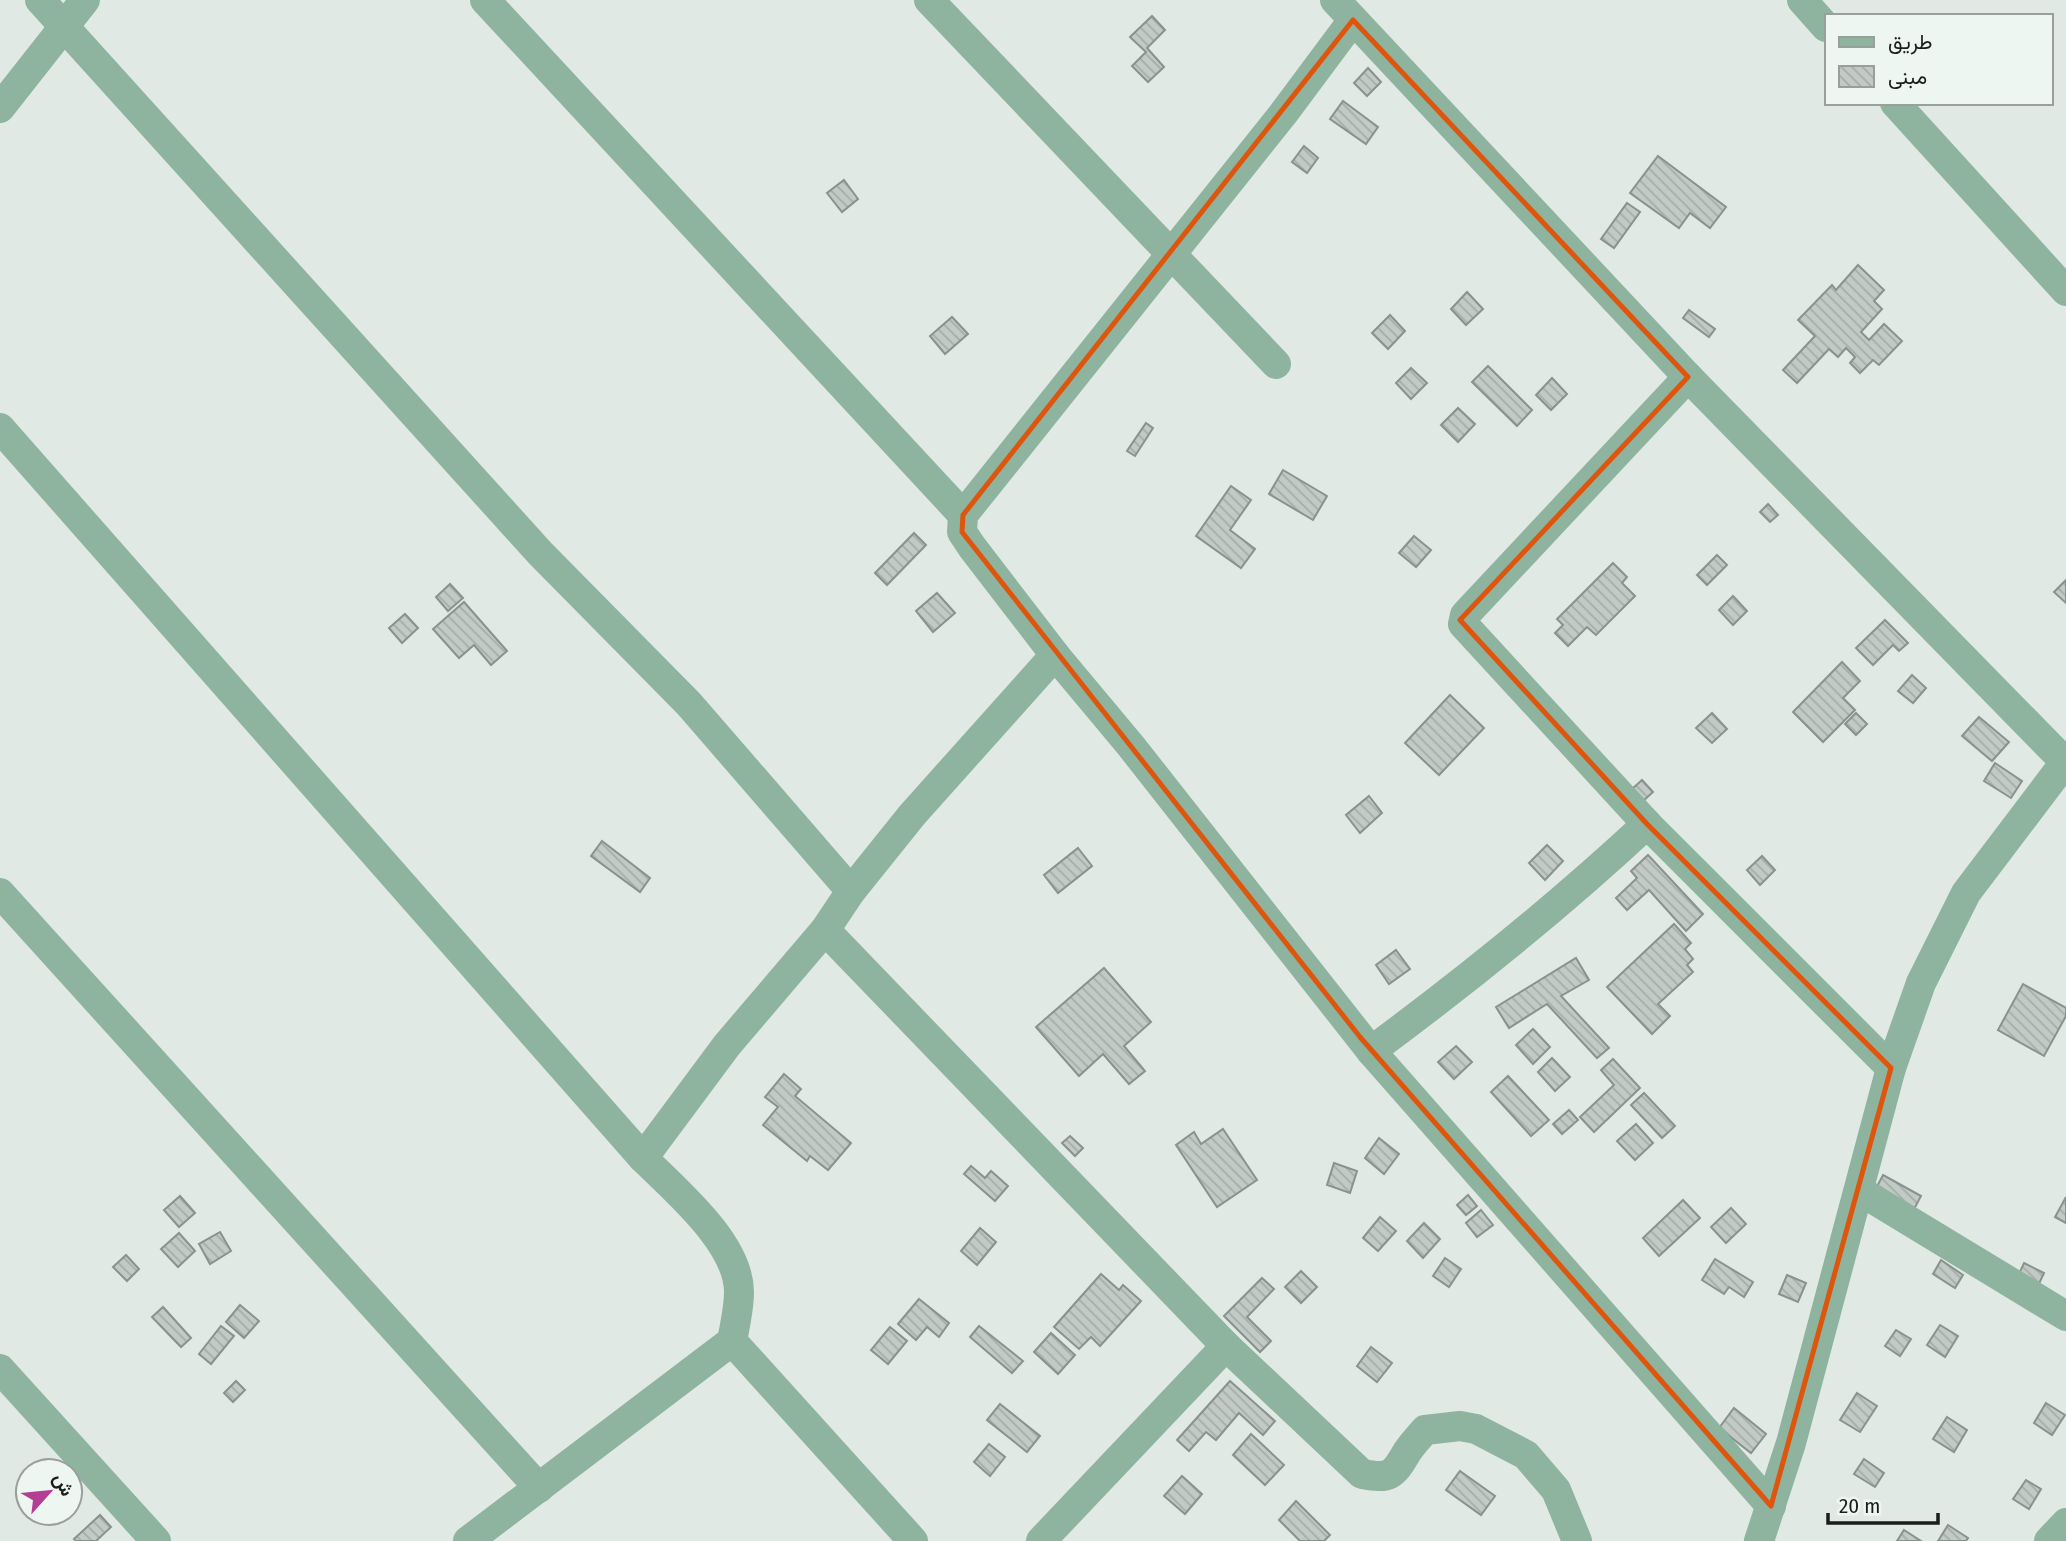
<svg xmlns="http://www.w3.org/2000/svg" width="2066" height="1541" viewBox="0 0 2066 1541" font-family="'Fira Sans Condensed',Vazirmatn,sans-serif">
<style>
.building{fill:url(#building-back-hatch);stroke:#8a928d;stroke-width:2}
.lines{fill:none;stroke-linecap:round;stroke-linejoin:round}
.minor{stroke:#8eb39e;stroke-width:30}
.marked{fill:none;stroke:#de560d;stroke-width:5;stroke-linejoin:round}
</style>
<defs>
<pattern id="building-back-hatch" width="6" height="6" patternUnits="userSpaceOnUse" patternTransform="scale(1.75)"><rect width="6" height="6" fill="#c1cac5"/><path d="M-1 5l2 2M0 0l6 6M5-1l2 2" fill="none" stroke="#a5ada9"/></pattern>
</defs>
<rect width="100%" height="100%" fill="#e0e9e4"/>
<g class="building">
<polygon points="1152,16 1165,30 1147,48 1164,67 1148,82 1132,66 1146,52 1130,37"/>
<polygon points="1368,68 1381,82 1367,96 1354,83"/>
<polygon points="1343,101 1378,127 1366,144 1330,119"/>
<polygon points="1304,146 1318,158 1307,173 1292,162"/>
<polygon points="1658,156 1726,207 1710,228 1690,213 1679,228 1630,193"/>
<polygon points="844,180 858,199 842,212 827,193"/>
<polygon points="1627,203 1640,212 1614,248 1601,239"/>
<polygon points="1858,265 1884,290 1874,301 1882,309 1861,332 1869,340 1884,324 1902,341 1879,365 1873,360 1860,373 1850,363 1855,357 1846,348 1838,357 1829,349 1797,383 1783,370 1815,336 1798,320 1832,285 1836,290"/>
<polygon points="1467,292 1483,309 1466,325 1451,309"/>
<polygon points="1689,310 1715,329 1709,337 1683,318"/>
<polygon points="1390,315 1405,331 1388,349 1372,333"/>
<polygon points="952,317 968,334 945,354 930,336"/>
<polygon points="1488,366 1532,410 1517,426 1472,382"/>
<polygon points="1411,368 1427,383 1411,399 1396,383"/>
<polygon points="1552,378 1567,394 1551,410 1536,395"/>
<polygon points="1458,408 1475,424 1458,442 1441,425"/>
<polygon points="1146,423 1153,428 1135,456 1127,451"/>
<polygon points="1283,470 1327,496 1313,520 1269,494"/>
<polygon points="1231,486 1251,500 1230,530 1255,549 1241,568 1196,536"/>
<polygon points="1768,504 1778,515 1770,522 1760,512"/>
<polygon points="914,533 926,545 887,585 875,573"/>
<polygon points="1414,536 1431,550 1416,567 1399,553"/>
<polygon points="1717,555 1727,565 1707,585 1697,575"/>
<polygon points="1613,563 1627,577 1622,583 1635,596 1596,635 1587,627 1568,646 1555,633 1563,625 1557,619"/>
<polygon points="2066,580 2066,603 2054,592"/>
<polygon points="450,584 463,598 448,611 436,597"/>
<polygon points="937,593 955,613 933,632 916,611"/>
<polygon points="1733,596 1747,611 1733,625 1719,610"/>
<polygon points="464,602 507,651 491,665 474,645 459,658 433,629"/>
<polygon points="405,614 418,628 402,643 389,628"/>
<polygon points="1885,620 1908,643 1899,651 1893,645 1873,665 1856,648"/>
<polygon points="1842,662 1860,681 1843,698 1855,710 1823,742 1793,712"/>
<polygon points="1912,675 1926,688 1913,703 1898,691"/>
<polygon points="1450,695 1484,728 1439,775 1405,743"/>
<polygon points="1712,713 1727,729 1712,743 1696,728"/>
<polygon points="1856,713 1867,724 1856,735 1845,724"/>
<polygon points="1979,717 2009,742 1992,761 1962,736"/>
<polygon points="1995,763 2022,781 2011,798 1984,781"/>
<polygon points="1642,780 1653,792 1643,801 1632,789"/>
<polygon points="1369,796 1382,813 1360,833 1346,815"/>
<polygon points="602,841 650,878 640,892 591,856"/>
<polygon points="1547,845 1563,861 1545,880 1529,863"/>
<polygon points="1078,848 1092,866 1058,893 1044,875"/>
<polygon points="1648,855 1703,914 1686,931 1649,890 1627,910 1616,898 1637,878 1631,871"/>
<polygon points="1762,856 1775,870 1760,885 1747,870"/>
<polygon points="1674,924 1691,943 1685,949 1693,959 1687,965 1693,972 1658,1004 1670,1016 1652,1034 1607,987"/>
<polygon points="1396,950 1410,969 1389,984 1376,965"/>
<polygon points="1576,958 1589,980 1561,996 1609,1048 1597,1058 1547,1004 1509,1028 1496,1007"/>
<polygon points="1104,968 1151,1022 1124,1046 1145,1071 1129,1084 1103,1054 1079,1076 1036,1027"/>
<polygon points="2023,984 2066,1008 2066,1016 2044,1056 1998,1030"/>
<polygon points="1533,1029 1550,1047 1533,1064 1516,1045"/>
<polygon points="1456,1046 1472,1062 1454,1079 1438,1062"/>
<polygon points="1552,1058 1570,1077 1555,1091 1538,1072"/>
<polygon points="1613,1059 1640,1088 1594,1132 1580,1117 1614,1085 1601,1070"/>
<polygon points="784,1074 801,1089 795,1096 851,1143 828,1170 810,1156 807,1161 763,1125 778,1107 765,1097"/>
<polygon points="1508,1076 1549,1120 1531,1136 1491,1092"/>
<polygon points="1644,1093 1675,1126 1662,1138 1631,1105"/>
<polygon points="1569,1110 1578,1120 1562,1134 1553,1124"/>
<polygon points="1636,1124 1653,1143 1635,1160 1617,1141"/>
<polygon points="1223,1129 1257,1180 1217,1207 1176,1145 1194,1132 1201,1144"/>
<polygon points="1070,1136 1083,1148 1075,1156 1062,1143"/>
<polygon points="1379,1138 1399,1154 1384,1174 1365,1158"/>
<polygon points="1334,1163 1357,1171 1350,1193 1327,1185"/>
<polygon points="971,1166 985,1178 991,1171 1008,1186 995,1201 964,1174"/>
<polygon points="1883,1175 1921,1196 1910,1217 1872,1196"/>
<polygon points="1468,1195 1477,1206 1466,1215 1457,1205"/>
<polygon points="180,1196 195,1213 179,1227 164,1210"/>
<polygon points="2066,1197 2066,1223 2055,1217"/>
<polygon points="1683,1200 1700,1218 1659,1256 1643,1238"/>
<polygon points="1731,1208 1746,1224 1726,1243 1711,1227"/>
<polygon points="1481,1210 1493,1225 1477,1237 1466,1223"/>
<polygon points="1380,1217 1396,1231 1378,1251 1363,1238"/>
<polygon points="1424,1223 1440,1239 1423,1258 1407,1241"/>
<polygon points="980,1228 996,1242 977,1265 961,1251"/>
<polygon points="220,1232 231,1251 210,1264 199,1244"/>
<polygon points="179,1233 195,1251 178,1267 161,1249"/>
<polygon points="126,1255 139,1269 127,1281 113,1267"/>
<polygon points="1445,1258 1461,1269 1449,1287 1433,1276"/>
<polygon points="1715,1259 1753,1282 1744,1297 1729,1287 1724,1294 1702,1280"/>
<polygon points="1941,1260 1963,1275 1955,1288 1933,1274"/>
<polygon points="2024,1263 2044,1273 2038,1286 2018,1276"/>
<polygon points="1301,1271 1317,1287 1301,1303 1285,1287"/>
<polygon points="1101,1274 1119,1290 1123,1285 1141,1301 1100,1346 1091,1337 1079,1349 1054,1327"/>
<polygon points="1787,1275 1806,1283 1798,1302 1779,1294"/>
<polygon points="1262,1278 1274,1289 1247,1317 1271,1341 1260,1352 1224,1316"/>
<polygon points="919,1299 949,1323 939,1337 927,1327 916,1340 898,1324"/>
<polygon points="240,1305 259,1321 244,1338 226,1322"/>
<polygon points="163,1307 191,1338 181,1347 152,1317"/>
<polygon points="1940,1325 1958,1336 1945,1357 1927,1345"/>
<polygon points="221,1326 234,1336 211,1364 199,1354"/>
<polygon points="979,1326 1023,1361 1012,1373 970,1337"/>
<polygon points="890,1327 907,1341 888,1364 871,1350"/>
<polygon points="1896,1330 1911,1339 1900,1356 1885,1346"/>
<polygon points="1051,1333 1075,1355 1058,1374 1034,1352"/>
<polygon points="1371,1347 1392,1363 1377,1382 1357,1366"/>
<polygon points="236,1381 245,1390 233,1402 224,1393"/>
<polygon points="1230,1381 1275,1421 1263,1435 1239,1413 1216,1440 1206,1432 1189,1451 1177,1440"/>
<polygon points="1857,1393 1877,1406 1860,1432 1840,1420"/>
<polygon points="2046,1403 2065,1415 2052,1435 2034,1423"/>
<polygon points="1000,1404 1040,1436 1027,1452 987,1420"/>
<polygon points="1734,1408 1766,1434 1751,1453 1719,1428"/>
<polygon points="1947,1417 1967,1430 1954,1452 1933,1439"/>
<polygon points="1251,1434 1284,1465 1265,1485 1233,1455"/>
<polygon points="989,1444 1005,1457 990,1476 974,1462"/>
<polygon points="1864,1459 1884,1473 1875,1487 1854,1474"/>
<polygon points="1460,1471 1495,1496 1481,1515 1446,1490"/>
<polygon points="1182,1476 1202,1494 1185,1514 1164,1496"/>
<polygon points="2026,1480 2041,1489 2029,1509 2013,1499"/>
<polygon points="1296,1501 1330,1535 1324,1541 1300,1541 1279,1520"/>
<polygon points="100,1515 111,1527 96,1541 76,1541 74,1539"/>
<polygon points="1948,1525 1968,1538 1966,1541 1938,1541"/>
<polygon points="1904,1530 1921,1541 1897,1541"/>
</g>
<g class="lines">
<g class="minor">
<polyline points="40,0 540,553 689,704 851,891"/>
<polyline points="485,0 963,515"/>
<polyline points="929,0 1276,364"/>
<polyline points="1335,0 1688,377 2066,763"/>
<polyline points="1802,0 1826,27"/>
<polyline points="1895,103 2066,291"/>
<polyline points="0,108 85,0"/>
<polyline points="1688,377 1465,615 1463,624 1647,824 1891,1068"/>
<polyline points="0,428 643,1158"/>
<polyline points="1055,655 1131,746 1371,1051 1771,1506"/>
<polyline points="0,893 539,1488"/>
<path d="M 825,930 L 1226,1346 L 1362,1474 C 1390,1479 1393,1476 1407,1452 C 1412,1444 1419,1437 1425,1430 L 1460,1426 L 1476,1429 L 1526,1455 L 1556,1490 L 1577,1541"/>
<path d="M 1371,1051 C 1467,980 1559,906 1647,824"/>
<polyline points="1860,1191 2066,1316"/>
<polyline points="732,1341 913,1541"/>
<polyline points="0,1369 156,1541"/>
<path d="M 468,1541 L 732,1341 C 735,1325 739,1308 739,1292 C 739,1243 676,1191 643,1158 L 727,1045 L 825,930 L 851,891 L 912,815 L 1055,655 L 972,547 L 962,532 L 963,515 L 1283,114 L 1353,20"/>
<polyline points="1041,1541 1226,1346"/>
<polyline points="1759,1541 1791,1443 1891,1068 1921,983 1966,893 2066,761"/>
<polyline points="2049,1541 2066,1523"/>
</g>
</g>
<path class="marked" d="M 1353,20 L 1688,377 L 1460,620 L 1647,824 L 1891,1068 L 1771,1506 L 1360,1037 L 962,532 L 963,515 Z"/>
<rect x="1825" y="14" width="228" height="91" fill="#edf6f1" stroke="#999f9b" stroke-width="2"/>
<rect x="1839" y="37" width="35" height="10" fill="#8eb39e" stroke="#999f9b" stroke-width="2"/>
<text x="1888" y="49" font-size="21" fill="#1a1d1b">طريق</text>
<rect x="1839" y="66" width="35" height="21" fill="url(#building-back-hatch)" stroke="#999f9b" stroke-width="2"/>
<text x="1888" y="84" font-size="21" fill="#1a1d1b">مبنى</text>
<g transform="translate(49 1492) rotate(63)"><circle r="33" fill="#edf6f1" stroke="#999f9b" stroke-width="2"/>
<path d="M0-5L12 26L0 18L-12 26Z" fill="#b43e94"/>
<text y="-10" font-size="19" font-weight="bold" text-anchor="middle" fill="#1a1d1b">ش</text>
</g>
<path d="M1828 1513v10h110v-10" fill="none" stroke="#1a1d1b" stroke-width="3.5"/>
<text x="1839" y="1513" font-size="21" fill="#1a1d1b" stroke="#edf6f1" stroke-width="5" paint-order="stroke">20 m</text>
</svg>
